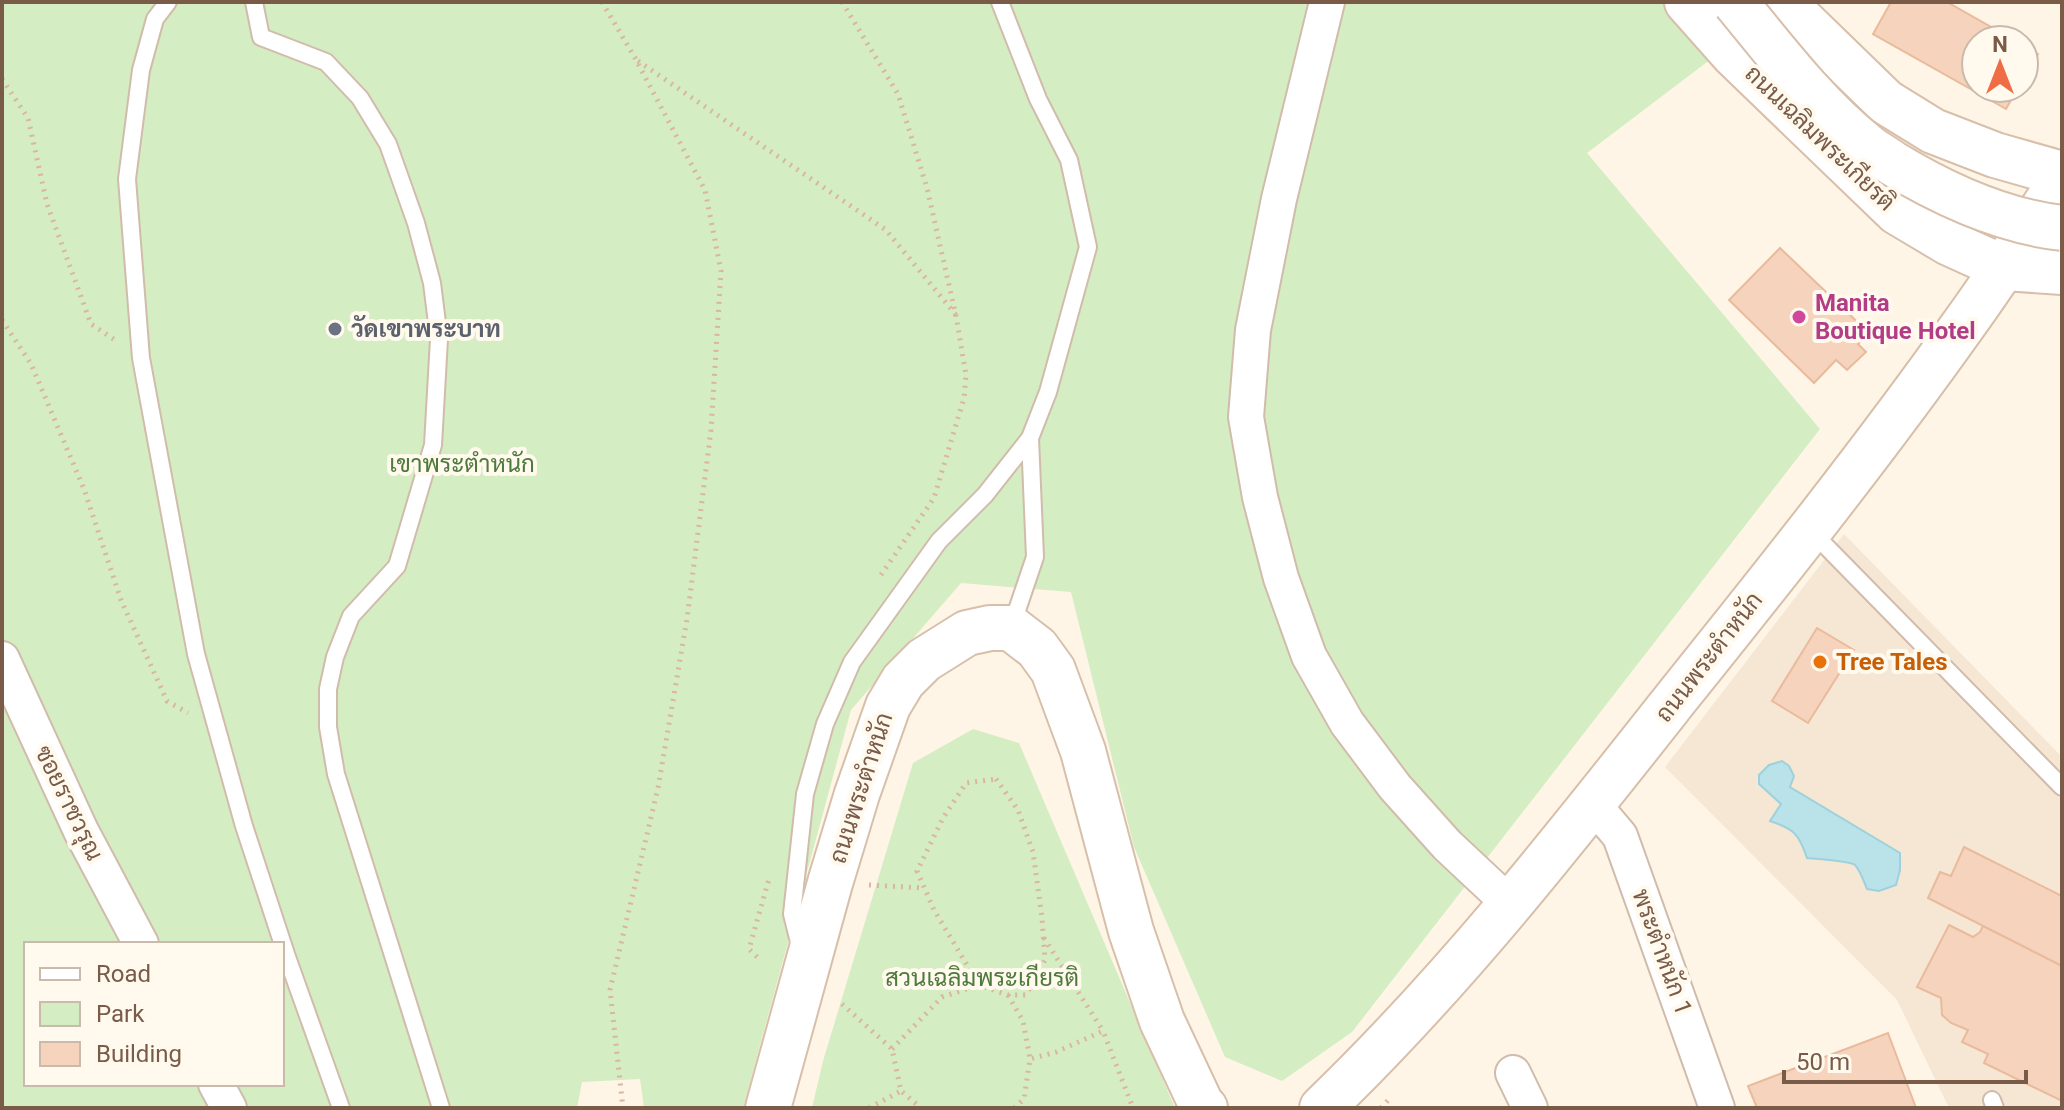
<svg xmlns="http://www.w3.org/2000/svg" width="2064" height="1110" viewBox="0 0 2064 1110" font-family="Roboto,Sarabun,sans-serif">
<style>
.residential{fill:#f6e7d4}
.green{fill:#d4edc3;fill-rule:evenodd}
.water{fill:#b9e2e9;stroke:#9ed1dc;stroke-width:2}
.building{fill:#f5d3bc;stroke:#e9ba9b;stroke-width:2}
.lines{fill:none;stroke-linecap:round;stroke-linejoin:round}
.lane-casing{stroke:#d1bcab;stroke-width:20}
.street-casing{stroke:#d1bcab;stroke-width:38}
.secondary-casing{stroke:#d7bfaa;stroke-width:48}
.path{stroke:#dbb69e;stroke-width:5;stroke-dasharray:2 6;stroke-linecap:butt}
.lane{stroke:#fff;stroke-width:16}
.street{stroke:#fff;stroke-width:34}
.secondary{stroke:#fff;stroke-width:44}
.secondary-bridge-casing{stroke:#d7bfaa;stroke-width:48;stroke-linecap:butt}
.secondary-bridge{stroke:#fff;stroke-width:44}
.hotel-dot{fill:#d1479c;stroke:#fff9ee;stroke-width:3}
.worship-dot{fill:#6b7280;stroke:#fff9ee;stroke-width:3}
.food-dot{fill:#e8710a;stroke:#fff9ee;stroke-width:3}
.labels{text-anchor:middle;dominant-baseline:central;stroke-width:8;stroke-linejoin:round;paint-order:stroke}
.street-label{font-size:24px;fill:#7a5b48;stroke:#fff9ee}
.hotel-label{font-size:24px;font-weight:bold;fill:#b23c85;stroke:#fff9ee;text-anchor:start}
.worship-label{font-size:24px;font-weight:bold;fill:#5b616d;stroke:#fff9ee;text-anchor:start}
.park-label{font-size:24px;fill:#4e7a3c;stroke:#fff9ee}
.food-label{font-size:24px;font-weight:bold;fill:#c56008;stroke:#fff9ee;text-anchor:start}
</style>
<rect width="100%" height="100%" fill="#fef5e6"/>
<polygon class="residential" points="1844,534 2062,757 2062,1108 1949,1108 1897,1000 1665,767"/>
<g class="green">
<path d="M 2,2 L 1663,2 L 1711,59 L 1587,153 L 1820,429 L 1352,1032 L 1282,1081 L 1225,1057 L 1134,847 L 1071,592 L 961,583 L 851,710 L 743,1108 L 644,1108 L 640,1079 L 582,1082 L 577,1108 L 2,1108 ZM 26,944 L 282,944 L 282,1084 L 26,1084 Z"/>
<polygon points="973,729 1019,743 1175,1108 812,1108 823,1061 913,763"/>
</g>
<path class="water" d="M 1782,761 L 1789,766 L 1794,776 L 1790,787 L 1900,853 L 1900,870 L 1896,885 L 1879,891 L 1867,889 C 1864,882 1860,870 1855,865 C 1850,861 1815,859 1807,858 C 1799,834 1794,829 1770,821 L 1781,804 L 1759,784 L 1759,775 L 1769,765 Z"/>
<g class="building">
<polygon points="1891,2 1947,2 2014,40 1976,40 1976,88 2018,88 2006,109 1873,34"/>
<polygon points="2024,46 2038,54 2024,78"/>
<polygon points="1780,248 1869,333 1858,344 1866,352 1847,370 1836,360 1814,383 1729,300"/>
<polygon points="1817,628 1854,650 1808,723 1772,701"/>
<polygon points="1964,847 2062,896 2062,966 1928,898 1940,872 1951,876"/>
<polygon points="1949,925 1973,937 1980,932 1983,926 2062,966 2062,1101 1984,1063 1988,1054 1962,1042 1968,1030 1951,1023 1942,1015 1941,998 1917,987"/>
<polygon points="1888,1033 1916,1108 1757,1108 1748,1086"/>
</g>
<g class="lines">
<g class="lane-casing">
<g id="lane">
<polyline points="168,2 155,19 141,70 127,179 141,358 196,654 244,826 287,957 341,1108"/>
<polyline points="254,2 261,37 326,62 360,98 388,144 416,223 432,283 439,339 433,445 397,566 351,616 335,657 328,689 328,727 336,774 441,1108"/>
<polyline points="1811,531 2062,787"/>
<polyline points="1011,628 1035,557 1030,438"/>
<polyline points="800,946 792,914 805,794 825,724 852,662 939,541 985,495 1030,438 1048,392 1088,247 1069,160 1038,99 1000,2"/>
<polyline points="1992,1100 1995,1108"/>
</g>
</g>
<g class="street-casing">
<g id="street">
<polyline points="1327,2 1279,199 1253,330 1246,417 1260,497 1281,578 1309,656 1347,723 1395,787 1447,845 1511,905"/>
<polyline points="2,659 81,831 141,944"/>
<polyline points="1593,804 1620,836 1717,1108"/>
<polyline points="1513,1073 1530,1108"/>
<polyline points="216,1084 229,1108"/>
</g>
</g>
<g class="secondary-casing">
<g id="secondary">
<polyline points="1687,2 1734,55 1897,212 1949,243 2004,268 2062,272"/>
<polyline points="1783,2 1886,102 1933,131 1995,155 2062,174"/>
<polyline points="768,1108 830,883 857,794 888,706 903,681 924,660 967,633 990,628 1011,628 1037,648 1053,670 1083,751 1131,931 1162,1021 1202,1106 1205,1108"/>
<path d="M 1322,1108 C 1453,982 1565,839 1677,697 C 1775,575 1873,452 1964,324 C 1998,277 2030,228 2062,179"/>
</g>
</g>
<g class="path">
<polyline points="602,2 635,58 705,190 721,271 711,430 687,619 658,788 610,990 623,1108"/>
<polyline points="842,2 898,94 927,188 956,316 966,375 964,398 934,498 878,579"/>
<polyline points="638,61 886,230 956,315"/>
<polyline points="2,79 28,118 47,204 91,324 115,340"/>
<polyline points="2,320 31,364 84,489 121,600 167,701 188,713"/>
<polygon points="996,779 1018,810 1033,852 1042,918 1045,960 1026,995 1008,995 979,985 934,910 917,871 943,818 966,783"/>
<polyline points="869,885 924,888"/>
<polyline points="1044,938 1103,1031"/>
<polyline points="757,957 749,949 769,879"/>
<polyline points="1008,995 1023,1021 1030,1059"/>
<polyline points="842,1004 892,1049 901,1091 921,1108"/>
<polyline points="892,1049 942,997 979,985"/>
<polyline points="869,1108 901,1091"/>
<polyline points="1014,1108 1024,1099 1030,1059 1056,1052 1103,1031 1133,1108"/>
<polyline points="1381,1108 1390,1098"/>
</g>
<use href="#lane" class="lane"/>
<use href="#street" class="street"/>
<use href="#secondary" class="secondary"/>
<g class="secondary-bridge-casing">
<path id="secondary-bridge" d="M 1735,2 C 1776,52 1816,105 1867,146 C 1874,152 1884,157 1892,163 C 1943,194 2002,221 2062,228"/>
</g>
<use href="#secondary-bridge" class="secondary-bridge"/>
</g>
<circle class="hotel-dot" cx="1799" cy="317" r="8"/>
<circle class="worship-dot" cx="335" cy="329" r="8"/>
<circle class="food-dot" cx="1820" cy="662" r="8"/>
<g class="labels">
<g class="street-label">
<text transform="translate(1820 138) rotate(44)">ถนนเฉลิมพระเกียรติ</text>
<text transform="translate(1709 657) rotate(-52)">ถนนพระตำหนัก</text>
<text transform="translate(861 788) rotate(-72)">ถนนพระตำหนัก</text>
<text transform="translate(69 803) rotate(64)">ซอยราชวรุณ</text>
<text transform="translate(1662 952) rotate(70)">พระตำหนัก 1</text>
</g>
<g class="hotel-label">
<text x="1815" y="303">Manita<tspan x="1815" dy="28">Boutique Hotel</tspan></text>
</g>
<g class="worship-label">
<text x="351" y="329">วัดเขาพระบาท</text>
</g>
<g class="park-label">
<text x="462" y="464">เขาพระตำหนัก</text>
<text x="982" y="978">สวนเฉลิมพระเกียรติ</text>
</g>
<g class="food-label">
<text x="1836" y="662">Tree Tales</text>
</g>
</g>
<rect width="2064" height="1110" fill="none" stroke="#7a5b48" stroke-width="8"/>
<rect x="24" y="942" width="260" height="144" fill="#fff9ee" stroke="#cabaac" stroke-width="2"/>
<rect x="40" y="968" width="40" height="12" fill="#ffffff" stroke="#cabaac" stroke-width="2"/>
<text x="96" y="982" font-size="24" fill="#7a5b48">Road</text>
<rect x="40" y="1002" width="40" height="24" fill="#d4edc3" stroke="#cabaac" stroke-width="2"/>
<text x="96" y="1022" font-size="24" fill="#7a5b48">Park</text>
<rect x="40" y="1042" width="40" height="24" fill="#f5d3bc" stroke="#cabaac" stroke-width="2"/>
<text x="96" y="1062" font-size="24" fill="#7a5b48">Building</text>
<g transform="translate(2000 64)"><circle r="38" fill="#fff9ee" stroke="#cabaac" stroke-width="2"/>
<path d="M0-6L14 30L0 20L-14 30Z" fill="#ef6c44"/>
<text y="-12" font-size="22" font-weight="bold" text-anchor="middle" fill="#7a5b48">N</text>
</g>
<path d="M1784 1070v12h242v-12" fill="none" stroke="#7a5b48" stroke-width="4"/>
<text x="1796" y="1070" font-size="24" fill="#7a5b48" stroke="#fff9ee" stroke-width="6" paint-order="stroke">50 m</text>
</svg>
